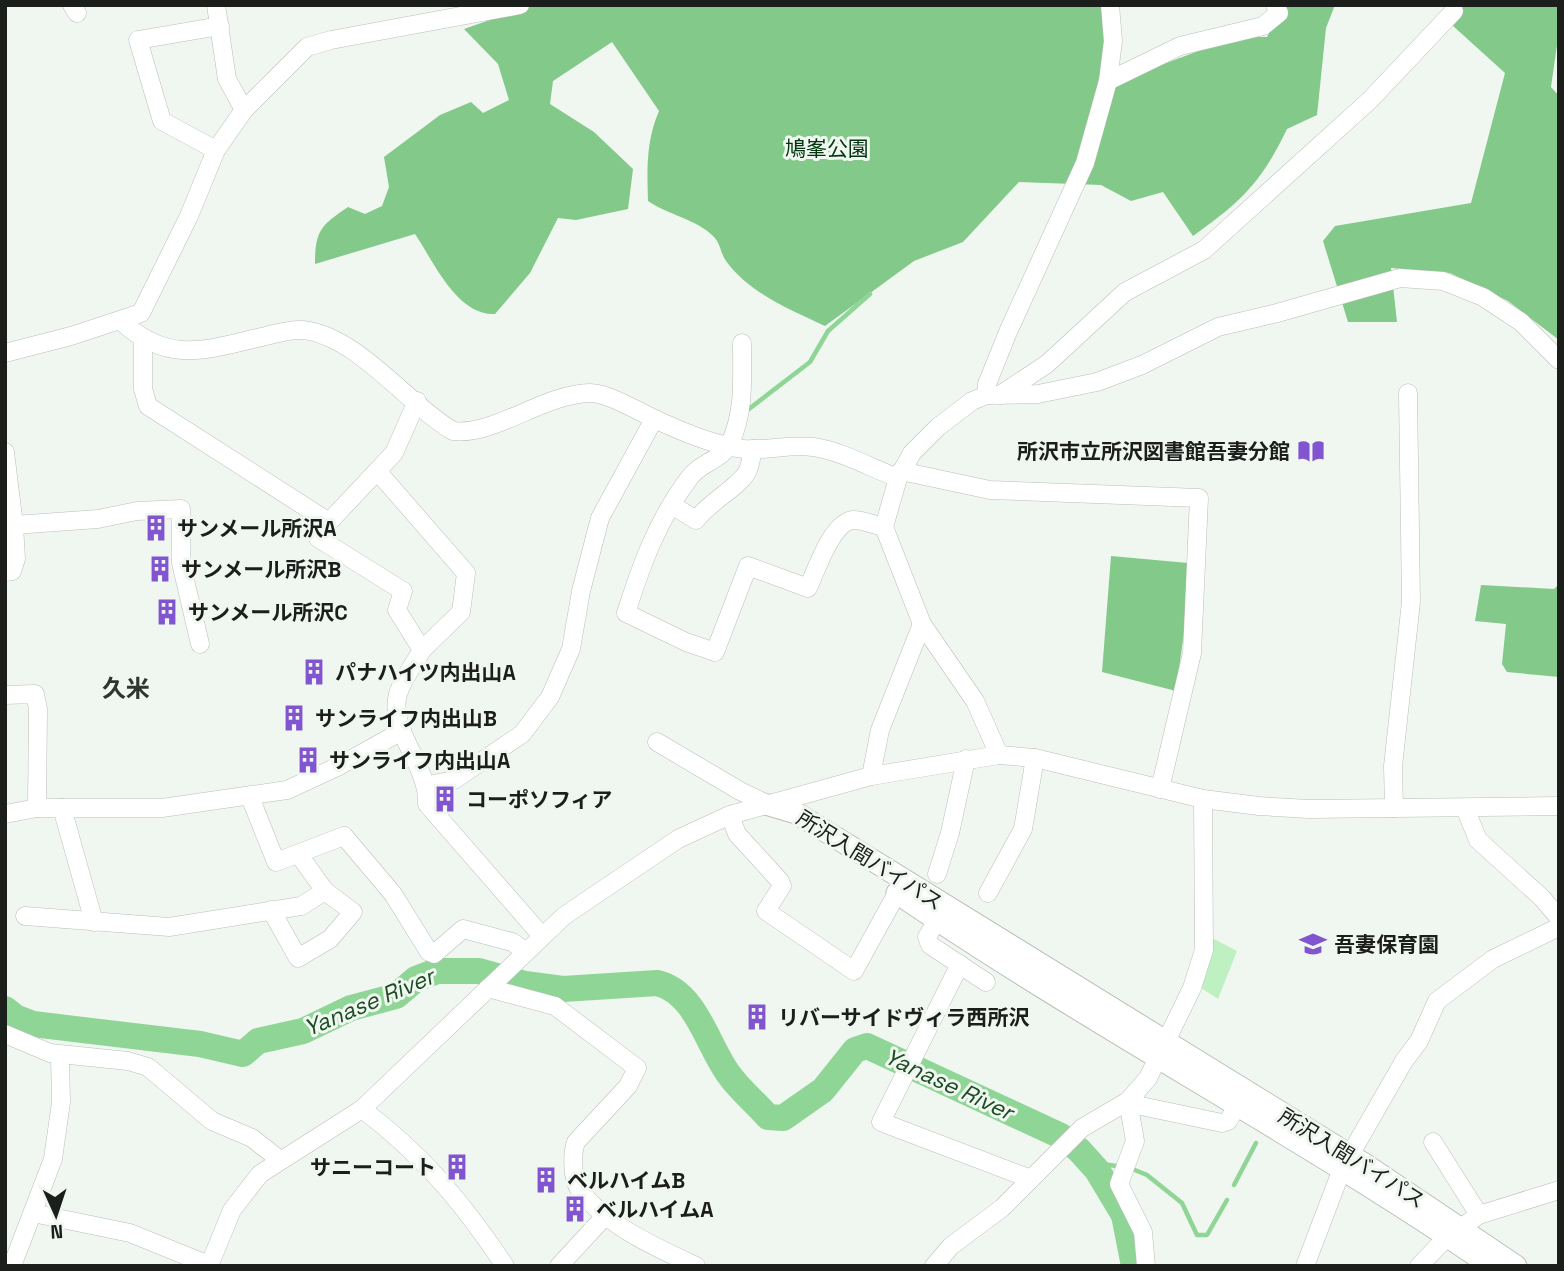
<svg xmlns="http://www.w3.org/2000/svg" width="1564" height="1271" viewBox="0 0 1564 1271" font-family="'Space Grotesk','Noto Sans JP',sans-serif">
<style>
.green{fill:#bef0c2}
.forest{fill:#83c98a}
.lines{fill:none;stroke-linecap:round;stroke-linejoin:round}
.stream{stroke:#8fd596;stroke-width:4.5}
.river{stroke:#8fd596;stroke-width:26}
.minor-casing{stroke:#b9bfb9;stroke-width:19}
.major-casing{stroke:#b9bfb9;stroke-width:23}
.minor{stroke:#fff;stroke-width:18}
.major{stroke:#fff;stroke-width:21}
.labels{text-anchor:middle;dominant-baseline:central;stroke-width:6;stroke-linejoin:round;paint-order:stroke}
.park-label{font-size:21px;fill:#00350d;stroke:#f0f6f0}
.poi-label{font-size:21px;font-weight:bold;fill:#1c1e1c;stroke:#f0f6f0;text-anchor:start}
.street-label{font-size:21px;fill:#1c1e1c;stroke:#f0f6f0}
.water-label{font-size:23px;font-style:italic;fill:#1b4c23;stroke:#f0f6f0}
.quarter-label{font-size:24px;font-weight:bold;fill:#313531;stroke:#f0f6f0}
</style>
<rect width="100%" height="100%" fill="#f0f6f0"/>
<polygon class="green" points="1212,938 1237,951 1218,999 1201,988"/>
<g class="forest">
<path d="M 533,5 L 1104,5 L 1106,23 L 1100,82 L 1110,84 L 1236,37 L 1267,37 L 1284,5 L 1335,5 L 1326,28 L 1317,115 L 1287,129 C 1261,183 1241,202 1193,236 L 1163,192 L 1131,201 L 1101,185 L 1019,182 L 963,242 L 914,261 L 825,326 C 791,310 749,293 726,261 C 721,254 720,243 714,237 C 697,219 668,215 648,201 C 647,169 646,141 659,111 L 612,42 L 553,81 L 550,104 L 594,132 L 633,169 L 628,209 L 576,220 L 558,218 L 530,273 L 495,314 C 457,316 434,262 415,234 L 315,264 C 315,231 321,225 348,207 L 365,214 L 382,206 L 389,187 L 384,157 L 440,115 L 471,102 L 483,113 L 509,100 L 498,64 L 464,29 Z"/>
<polygon points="1446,5 1559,5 1559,31 1551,87 1559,96 1559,340 1508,301 1450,273 1391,268 1397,322 1348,322 1323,241 1335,226 1471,203 1505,73 1452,25 1452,9"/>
<polygon points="1111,556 1188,563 1185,625 1176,691 1102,672"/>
<polygon points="1559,584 1559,677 1507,672 1502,664 1506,624 1475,621 1481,585 1554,589"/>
</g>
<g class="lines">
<g class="stream">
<polyline points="745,412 810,362 828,331 870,294"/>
<polyline points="1091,1162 1122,1167"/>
<polyline points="1130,1168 1147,1175 1182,1203 1197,1235 1207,1235 1227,1200"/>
<polyline points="1234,1185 1256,1143"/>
</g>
<path class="river" d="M 5,1009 L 15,1017 L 33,1024 L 200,1044 L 243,1054 L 258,1041 L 303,1031 L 351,1008 L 396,996 L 416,979 L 437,971 L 479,971 L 525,984 L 563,989 L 657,983 C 697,992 708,1048 730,1076 C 741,1091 756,1103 768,1117 L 783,1118 L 823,1090 L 855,1050 L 867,1046 L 1061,1136 L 1079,1150 L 1097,1170 L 1124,1215 L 1134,1266"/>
<g class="minor-casing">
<g id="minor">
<polyline points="72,5 77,13"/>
<polyline points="216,5 227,79 244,110"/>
<polyline points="1108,81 1113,41 1110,5"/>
<polyline points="216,150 162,121 138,40 220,26"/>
<path d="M 121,321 C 170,366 208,349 266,336 C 278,333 290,329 303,330 C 358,336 408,405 453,431 C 495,436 543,394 590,393 C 611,393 647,417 668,425 C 690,435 720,446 744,449 C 767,451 790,444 813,447 C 842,451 871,468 898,478"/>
<path d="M 143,341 L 143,389 L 148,406 L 329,522 L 318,538 L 403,591 L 397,610 L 422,650 C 414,664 403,678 398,694 C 388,731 429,765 427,804 L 541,935"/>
<path d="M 742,343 C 742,377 745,412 730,443 C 722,460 700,463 690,477 C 658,519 642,563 626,613 L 686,642 L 715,652 L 748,566 L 808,588 C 816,571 831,524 852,520 C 861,519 875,525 884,527"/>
<polyline points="5,353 71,336 141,313 189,216 216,150 244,110 307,47 331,40 520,5"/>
<polyline points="987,395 987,384 1008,332 1085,163 1108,81 1180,46 1263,26 1279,13 1275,5"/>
<polyline points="1000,395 1047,364 1125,292 1204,250 1370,100 1454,11"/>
<polyline points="5,452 14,525 98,519 137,511 181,509 181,563 200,644"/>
<polyline points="901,471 990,490 1199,498 1192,653 1160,789"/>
<polyline points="378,472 466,573 461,612 422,650"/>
<path d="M 672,505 L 696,520 C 709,502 739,487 747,472 C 751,465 751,456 753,449"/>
<polyline points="329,522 394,453 417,401"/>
<polyline points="5,572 12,571 16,559 14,525"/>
<polyline points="5,695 35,694 38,709 37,808"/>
<polyline points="657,742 740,791 769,805"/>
<polyline points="999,755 975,701 922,624 884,527 898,478 912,453 938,427 972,401 987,395 1038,394 1097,382 1142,365 1218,327 1277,313 1400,278 1443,281 1483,297 1521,322 1559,360"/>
<polyline points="871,776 880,730 922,624"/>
<polyline points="428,785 454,780 522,734 550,697 571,649 581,591 600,518 654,419"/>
<polyline points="250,797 276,862 344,836 393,894 429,952 434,954 463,929 512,942 525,951"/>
<polyline points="62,808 94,922"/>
<polyline points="1394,808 1393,766 1411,602 1408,393"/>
<polyline points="1465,808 1478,840 1542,898 1559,918"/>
<polyline points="5,814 37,808 162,808 287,790 339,766 402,731"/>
<polyline points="730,815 737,834 780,881 782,886 766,911 854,971 897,893"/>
<polyline points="937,874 950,833 966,759"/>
<polyline points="988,893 1023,829 1035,758"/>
<polyline points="271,910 298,958 330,939 353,912 325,891 299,855"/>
<polyline points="25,916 169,927 301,906 325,891"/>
<polyline points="937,920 927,937 930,945 986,982"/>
<polyline points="960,964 881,1122 1031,1179"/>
<path d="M 488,988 L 555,1006 L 637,1068 L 628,1086 L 576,1142 C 572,1153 572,1178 579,1189 C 605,1225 657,1248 696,1266"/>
<polyline points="5,1034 50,1053 128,1061 148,1067 212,1121 252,1138 280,1160"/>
<polyline points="1131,1099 1141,1106 1222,1123 1228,1121 1238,1105"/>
<polyline points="1128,1101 1135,1141 1119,1184 1143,1232 1146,1266"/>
<path d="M 362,1109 C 422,1154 463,1203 505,1266"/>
<polyline points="1433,1142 1479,1215"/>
<polyline points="33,1213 130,1233 209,1265"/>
<polyline points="1462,1227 1479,1215 1559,1190"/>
<polyline points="12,1266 53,1159 61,1102 60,1056"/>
<polyline points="209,1266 232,1210 260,1174 362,1109 564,916 678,839 730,815 871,776 999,755 1035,758 1203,799 1259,806 1309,809 1559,806"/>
<polyline points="559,1266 606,1215"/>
<polyline points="934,1266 951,1246 1002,1208 1082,1128 1128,1101 1148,1078 1192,988 1204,950 1203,799"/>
<polyline points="1305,1266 1342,1169 1404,1061 1419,1041 1437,1001 1493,959 1559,927"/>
<polyline points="1419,1266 1448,1236"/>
</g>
</g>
<g class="major-casing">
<g id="major">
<polyline points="769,805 796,813 1366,1165 1516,1266"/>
<path d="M 897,893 C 1090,1025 1298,1134 1491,1266"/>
</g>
</g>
<use href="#minor" class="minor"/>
<use href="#major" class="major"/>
</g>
<defs>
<g id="library-bare" transform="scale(2.1)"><path d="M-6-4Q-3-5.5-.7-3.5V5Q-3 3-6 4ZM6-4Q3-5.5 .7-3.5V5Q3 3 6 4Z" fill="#8155cf" stroke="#f0f6f0" stroke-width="2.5" paint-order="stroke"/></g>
<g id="building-bare" transform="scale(2.1)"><path d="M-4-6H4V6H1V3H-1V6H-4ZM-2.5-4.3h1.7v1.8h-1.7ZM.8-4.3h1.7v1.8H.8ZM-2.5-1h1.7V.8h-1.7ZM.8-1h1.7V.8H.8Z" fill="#8155cf" stroke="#f0f6f0" stroke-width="2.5" paint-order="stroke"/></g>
<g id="school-bare" transform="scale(2.1)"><path d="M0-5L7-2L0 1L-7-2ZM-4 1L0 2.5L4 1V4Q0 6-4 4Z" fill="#8155cf" stroke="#f0f6f0" stroke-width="2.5" paint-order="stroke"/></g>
</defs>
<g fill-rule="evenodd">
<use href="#library-bare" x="1311" y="451"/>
<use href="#building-bare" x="156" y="528"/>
<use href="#building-bare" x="160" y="569"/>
<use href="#building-bare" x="167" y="612"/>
<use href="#building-bare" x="314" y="672"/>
<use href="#building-bare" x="294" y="718"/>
<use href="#building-bare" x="308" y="760"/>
<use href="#building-bare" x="445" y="799"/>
<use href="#school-bare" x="1313" y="944"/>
<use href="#building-bare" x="757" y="1017"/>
<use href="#building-bare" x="457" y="1167"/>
<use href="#building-bare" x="546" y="1180"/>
<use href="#building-bare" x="575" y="1209"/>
</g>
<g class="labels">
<g class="park-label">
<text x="827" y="148">鳩峯公園</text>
</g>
<g class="poi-label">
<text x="1290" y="451" text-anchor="end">所沢市立所沢図書館吾妻分館</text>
<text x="177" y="528">サンメール所沢A</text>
<text x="181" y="569">サンメール所沢B</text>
<text x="188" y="612">サンメール所沢C</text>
<text x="335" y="672">パナハイツ内出山A</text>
<text x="315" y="718">サンライフ内出山B</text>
<text x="329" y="760">サンライフ内出山A</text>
<text x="466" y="799">コーポソフィア</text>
<text x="1334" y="944">吾妻保育園</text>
<text x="778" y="1017">リバーサイドヴィラ西所沢</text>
<text x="436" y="1167" text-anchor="end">サニーコート</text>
<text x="567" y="1180">ベルハイムB</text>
<text x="596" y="1209">ベルハイムA</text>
</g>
<g class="street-label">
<text transform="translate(870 860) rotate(32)">所沢入間バイパス</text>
<text transform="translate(1352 1158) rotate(32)">所沢入間バイパス</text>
</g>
<g class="water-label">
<text transform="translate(369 1002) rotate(-23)">Yanase River</text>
<text transform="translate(949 1084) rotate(25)">Yanase River</text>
</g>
<g class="quarter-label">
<text x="126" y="688">久米</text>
</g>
</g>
<rect width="1564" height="1271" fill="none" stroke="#1c1e1c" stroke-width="14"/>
<g transform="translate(56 1215) rotate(177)" stroke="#f0f6f0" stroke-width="5" paint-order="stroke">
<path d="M0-5L12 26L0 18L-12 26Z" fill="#1c1e1c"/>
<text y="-10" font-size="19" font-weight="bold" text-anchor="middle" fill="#1c1e1c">N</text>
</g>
</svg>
